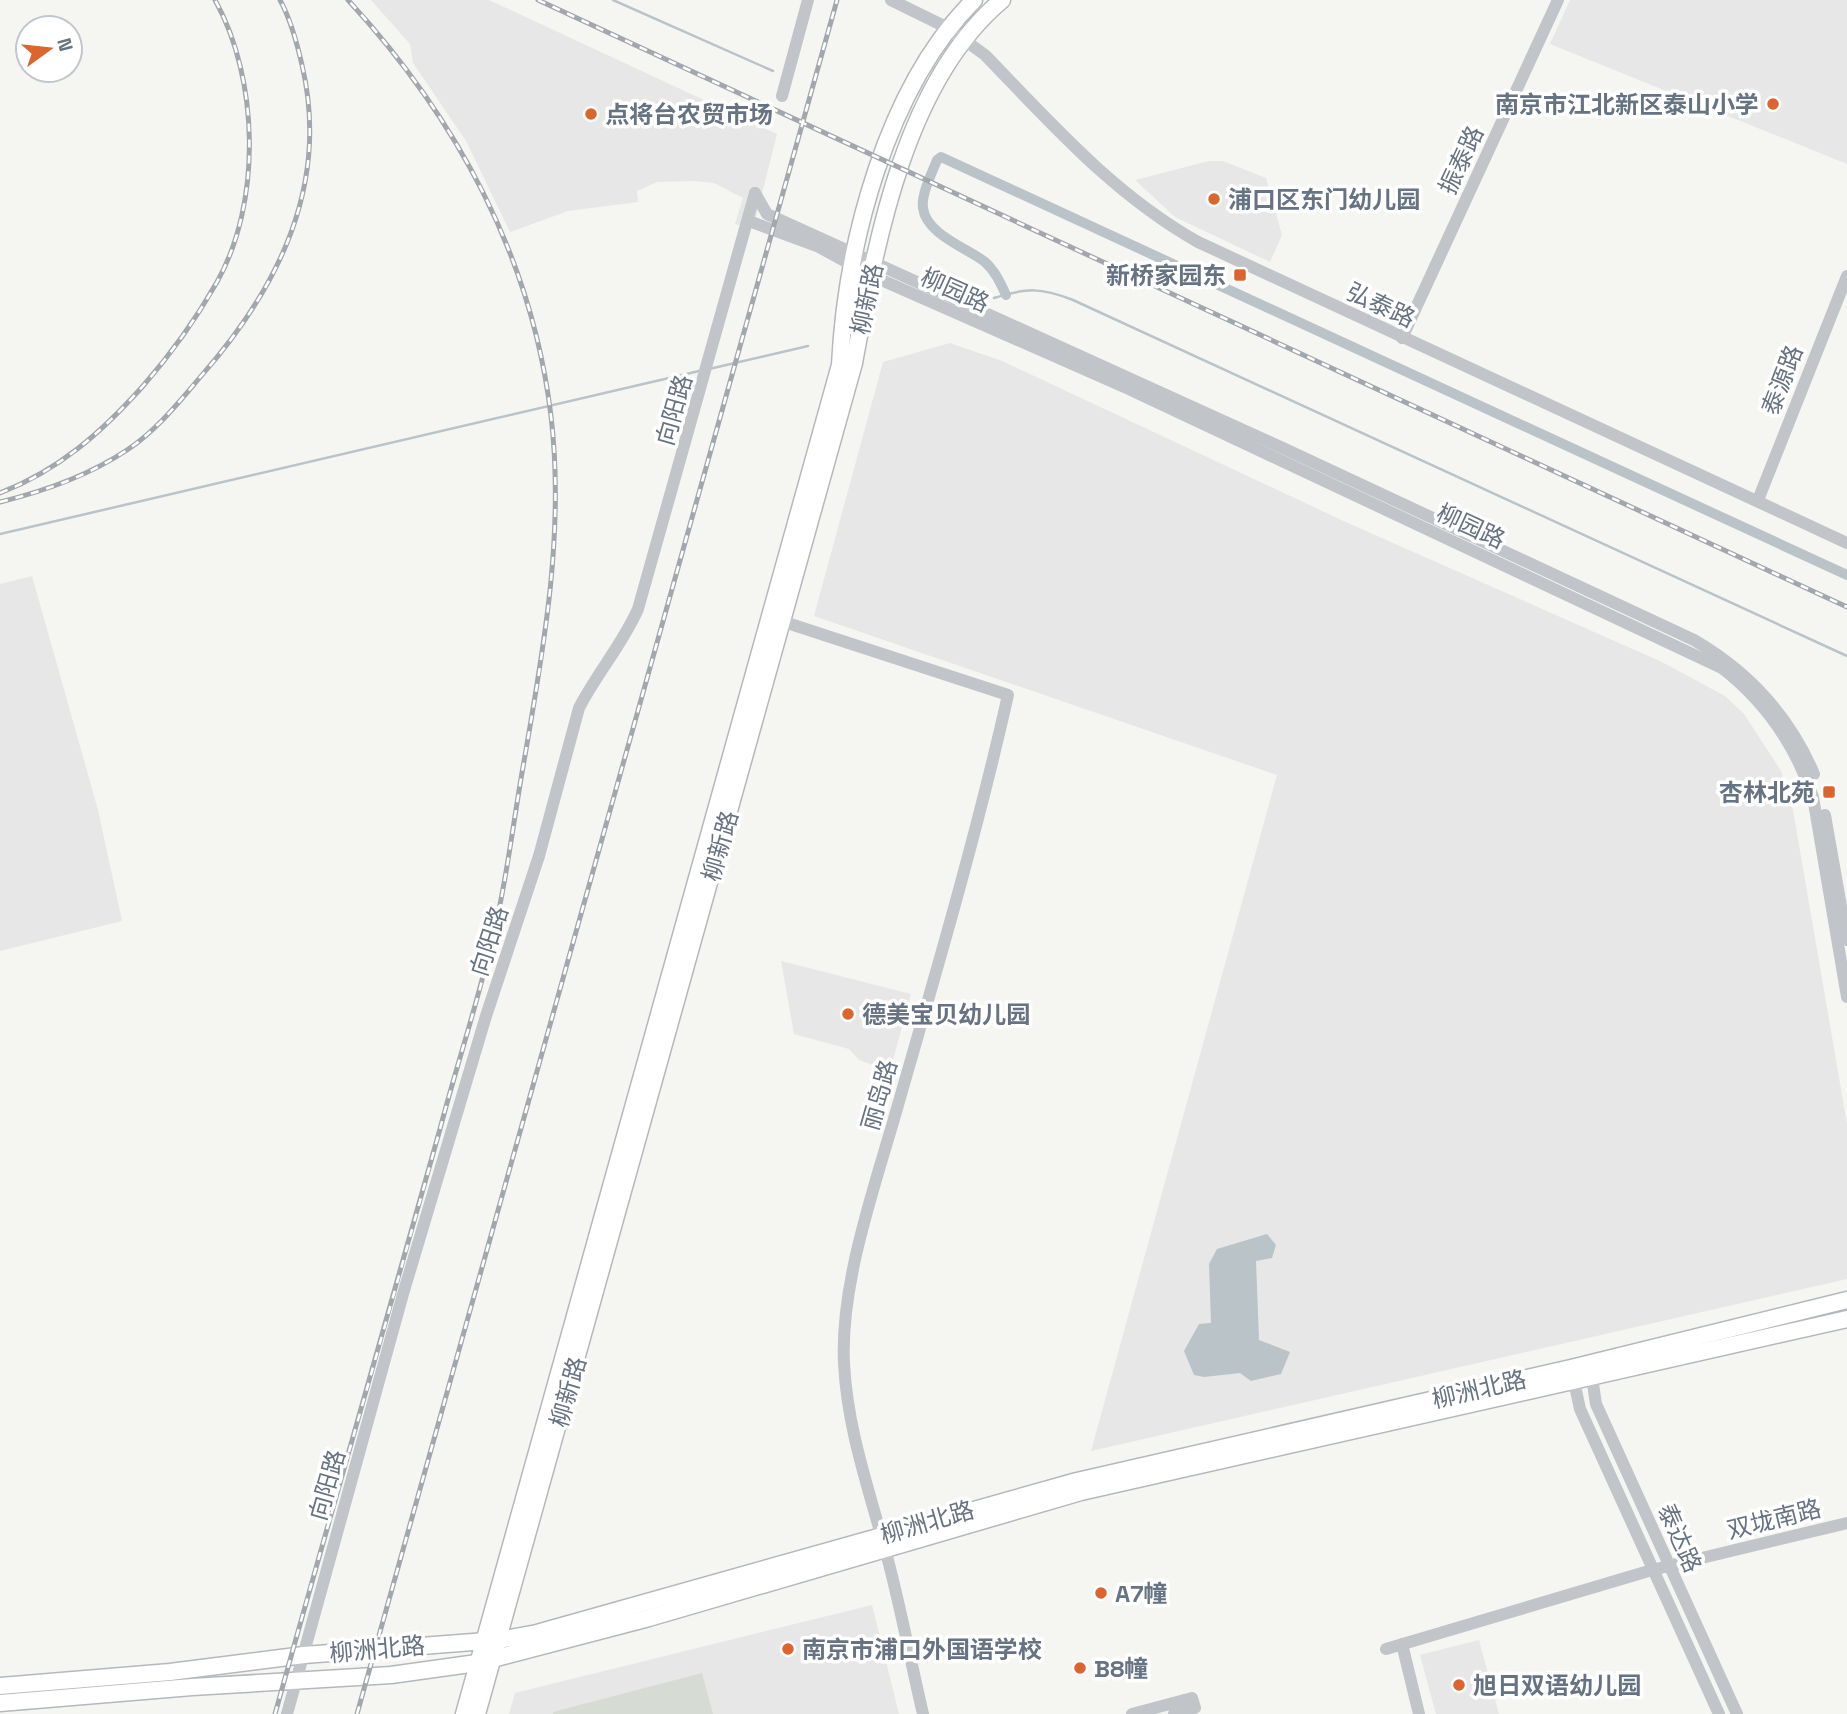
<svg xmlns="http://www.w3.org/2000/svg" width="1847" height="1714" viewBox="0 0 1847 1714" font-family="'Space Grotesk','Noto Sans SC',sans-serif">
<style>
.built{fill:#e6e7e6}
.green{fill:#d6dcd4}
.water{fill:#b9c3c8}
.lines{fill:none;stroke-linecap:round;stroke-linejoin:round}
.stream{stroke:#b9c3c8;stroke-width:2.5}
.canal{stroke:#b9c3c8;stroke-width:10}
.major-casing{stroke:#b4b8bc;stroke-width:19}
.minor{stroke:#c1c4c8;stroke-width:12}
.major{stroke:#fff;stroke-width:16}
.rail-casing{stroke:#a2a7ad;stroke-width:5}
.rail{stroke:#fff;stroke-width:2.5;stroke-dasharray:8;stroke-linecap:butt}
.poi-dot{fill:#db652d;stroke:#fff;stroke-width:2.5}
.labels{text-anchor:middle;dominant-baseline:central;stroke-width:7;stroke-linejoin:round;paint-order:stroke}
.poi-label{font-size:24px;font-weight:bold;fill:#667382;stroke:#fff;text-anchor:start}
.street-label{font-size:24px;fill:#667382;stroke:#fff}
</style>
<rect width="100%" height="100%" fill="#f5f6f2"/>
<g class="built">
<polygon points="371,0 489,0 777,134 753,229 735,224 743,198 714,183 693,181 657,182 637,191 638,202 568,211 510,232 466,141 413,63 410,44"/>
<polygon points="1570,0 1847,0 1847,164 1550,44"/>
<polygon points="1209,161 1223,161 1266,178 1282,235 1270,262 1175,217 1135,180"/>
<polygon points="950,343 1002,361 1350,524 1662,662 1725,696 1744,714 1781,771 1793,810 1847,1124 1847,1279 1091,1451 1277,775 814,616 883,362"/>
<polygon points="32,576 98,810 122,921 0,951 0,584"/>
<polygon points="781,961 911,994 890,1071 859,1060 849,1049 794,1034"/>
<polygon points="872,1605 899,1714 509,1714 515,1693"/>
<polygon points="1479,1640 1499,1714 1436,1714 1420,1655"/>
</g>
<polygon class="green" points="702,1673 713,1714 553,1714 553,1712"/>
<polygon class="water" points="1267,1234 1276,1245 1272,1258 1256,1261 1259,1340 1290,1352 1281,1374 1251,1381 1240,1373 1204,1377 1194,1375 1184,1351 1199,1324 1211,1323 1209,1264 1217,1249"/>
<g class="lines">
<g class="stream">
<polyline points="613,0 773,71"/>
<path d="M 994,298 C 1027,288 1040,287 1073,300 L 1847,656"/>
<polyline points="709,369 808,346"/>
<polyline points="0,534 699,371"/>
</g>
<path class="canal" d="M 1006,295 C 1000,282 995,271 985,262 C 967,248 926,234 923,208 C 921,194 932,173 937,160 L 941,157 L 1847,575"/>
<g class="major-casing">
<g id="major">
<polyline points="0,1686 170,1672 304,1655 499,1640 537,1633 1077,1481 1571,1368 1847,1300"/>
<polyline points="0,1703 192,1687 391,1675 477,1663 649,1618 1081,1492 1847,1319"/>
<path d="M 464,1714 L 840,365 C 846,245 886,88 974,0"/>
<path d="M 477,1714 L 854,363 C 876,243 904,82 1002,0"/>
</g>
</g>
<g class="minor">
<path d="M 891,0 L 948,28 L 985,55 C 1052,124 1113,194 1198,242 L 1847,543"/>
<polyline points="782,96 808,0"/>
<path d="M 755,193 L 767,214 L 1285,449 L 1694,640 C 1749,672 1789,715 1814,774"/>
<path d="M 749,221 L 819,247 L 870,275 L 1129,389 L 1722,668 C 1766,702 1795,745 1813,797 L 1847,997"/>
<polyline points="1402,338 1558,0"/>
<polyline points="1758,500 1847,276"/>
<path d="M 775,619 L 1008,695 C 977,833 937,969 898,1105 C 876,1183 840,1282 844,1363 C 847,1427 868,1487 885,1549 C 900,1603 910,1659 923,1714"/>
<polyline points="1825,815 1847,940"/>
<polyline points="1591,1371 1596,1404 1737,1714"/>
<polyline points="1572,1372 1580,1409 1719,1714"/>
<polyline points="1402,1644 1419,1714"/>
<polyline points="1386,1649 1652,1570 1847,1523"/>
<path d="M 287,1714 L 403,1294 L 486,1016 L 539,856 L 579,708 C 597,673 622,645 638,609 L 755,193"/>
<polyline points="1132,1714 1192,1698 1195,1708 1174,1714"/>
</g>
<use href="#major" class="major"/>
<g class="rail-casing">
<g id="rail">
<polyline points="538,0 1847,607"/>
<path d="M 0,493 C 59,470 101,433 143,386 C 171,354 196,319 217,282 C 262,202 259,79 215,0"/>
<path d="M 0,502 C 45,491 88,476 127,450 C 157,430 179,402 202,375 C 279,287 330,184 302,65 C 297,43 291,20 280,0"/>
<path d="M 275,1714 C 329,1519 386,1325 440,1129 C 458,1060 482,990 497,919 C 508,869 514,818 523,767 C 543,652 565,534 551,416 C 532,257 456,117 348,0"/>
<polyline points="357,1714 837,0"/>
</g>
</g>
<use href="#rail" class="rail"/>
</g>
<g class="poi-dot">
<circle cx="1773" cy="104" r="7"/>
<circle cx="591" cy="114" r="7"/>
<circle cx="1214" cy="199" r="7"/>
<rect x="1233" y="268" width="14" height="14" rx="3.5"/>
<rect x="1822" y="785" width="14" height="14" rx="3.5"/>
<circle cx="848" cy="1014" r="7"/>
<circle cx="1101" cy="1593" r="7"/>
<circle cx="788" cy="1649" r="7"/>
<circle cx="1080" cy="1668" r="7"/>
<circle cx="1459" cy="1685" r="7"/>
</g>
<g class="labels">
<g class="poi-label">
<text x="1759" y="104" text-anchor="end">南京市江北新区泰山小学</text>
<text x="605" y="114">点将台农贸市场</text>
<text x="1228" y="199">浦口区东门幼儿园</text>
<text x="1226" y="275" text-anchor="end">新桥家园东</text>
<text x="1815" y="792" text-anchor="end">杏林北苑</text>
<text x="862" y="1014">德美宝贝幼儿园</text>
<text x="1115" y="1593">A7幢</text>
<text x="802" y="1649">南京市浦口外国语学校</text>
<text x="1094" y="1668">B8幢</text>
<text x="1473" y="1685">旭日双语幼儿园</text>
</g>
<g class="street-label">
<text transform="translate(1461 160) rotate(-65)">振泰路</text>
<text transform="translate(955 290) rotate(24)">柳园路</text>
<text transform="translate(867 299) rotate(-78)">柳新路</text>
<text transform="translate(1381 305) rotate(25)">弘泰路</text>
<text transform="translate(1782 380) rotate(-69)">泰源路</text>
<text transform="translate(674 410) rotate(-74)">向阳路</text>
<text transform="translate(1471 526) rotate(25)">柳园路</text>
<text transform="translate(720 846) rotate(-74)">柳新路</text>
<text transform="translate(489 941) rotate(-72)">向阳路</text>
<text transform="translate(879 1095) rotate(-74)">丽岛路</text>
<text transform="translate(1479 1389) rotate(-13)">柳洲北路</text>
<text transform="translate(568 1392) rotate(-74)">柳新路</text>
<text transform="translate(327 1485) rotate(-74)">向阳路</text>
<text transform="translate(1774 1519) rotate(-14)">双垅南路</text>
<text transform="translate(927 1522) rotate(-16)">柳洲北路</text>
<text transform="translate(1680 1538) rotate(66)">泰达路</text>
<text transform="translate(377 1649) rotate(-5)">柳洲北路</text>
</g>
</g>
<g transform="translate(49 49) rotate(75)"><circle r="33" fill="#ffffff" stroke="#c2c7cd" stroke-width="2"/>
<path d="M0-5L12 26L0 18L-12 26Z" fill="#db652d"/>
<text y="-10" font-size="19" font-weight="bold" text-anchor="middle" fill="#667382">N</text>
</g>
</svg>
